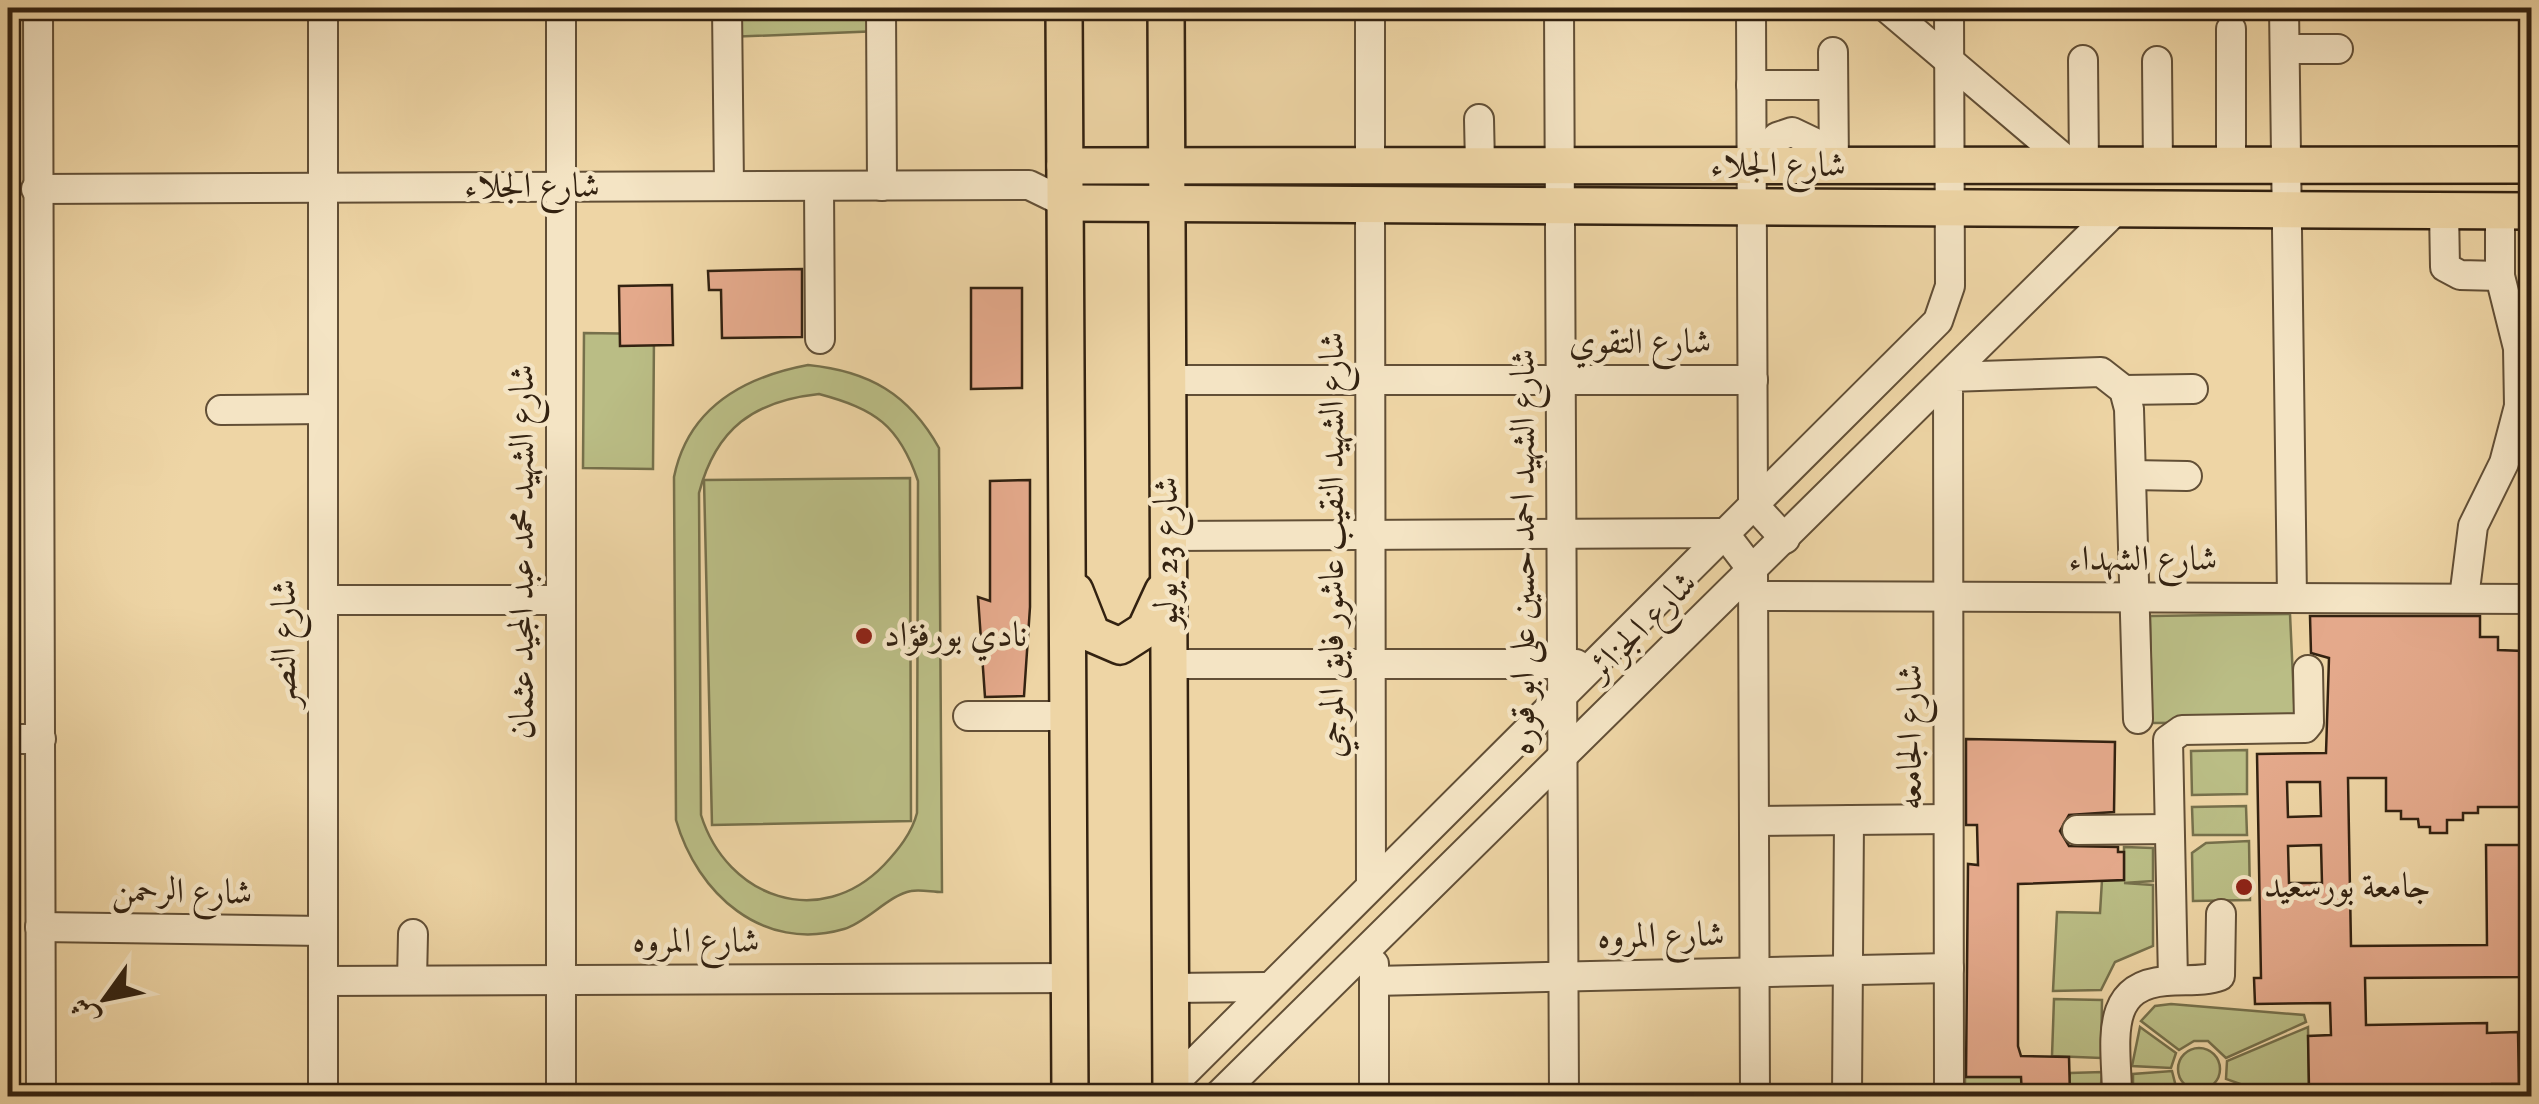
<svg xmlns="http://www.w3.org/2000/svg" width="2539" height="1104" viewBox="0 0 2539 1104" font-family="'IM FELL English',Amiri,serif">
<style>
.green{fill:#babd85;stroke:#76704b;stroke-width:2.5;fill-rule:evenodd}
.building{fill:#e4a98b;stroke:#321;stroke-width:2.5;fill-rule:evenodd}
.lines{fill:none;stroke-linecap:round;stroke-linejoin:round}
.minor-casing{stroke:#624f36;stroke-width:32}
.major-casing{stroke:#321;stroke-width:40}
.minor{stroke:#f4e4c4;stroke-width:28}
.major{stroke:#eed5a5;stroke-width:35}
.poi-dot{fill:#8f2418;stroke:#f4e4c4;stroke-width:4}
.labels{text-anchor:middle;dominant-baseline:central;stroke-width:9;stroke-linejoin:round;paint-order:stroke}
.street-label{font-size:35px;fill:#321;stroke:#f4e4c4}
.poi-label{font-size:35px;fill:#321;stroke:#f4e4c4;text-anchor:start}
</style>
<rect width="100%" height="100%" fill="#eed5a5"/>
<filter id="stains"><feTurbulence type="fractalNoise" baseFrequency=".002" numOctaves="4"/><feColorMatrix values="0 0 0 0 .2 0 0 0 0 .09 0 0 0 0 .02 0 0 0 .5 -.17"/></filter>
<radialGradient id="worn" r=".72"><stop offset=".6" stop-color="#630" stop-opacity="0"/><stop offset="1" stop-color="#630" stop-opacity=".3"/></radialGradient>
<g class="green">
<polygon points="727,8 880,8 881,31 727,37"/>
<polygon points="584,333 654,334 653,469 583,468"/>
<path d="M 808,365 C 869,371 909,394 939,448 L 942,892 C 932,892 920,889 911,891 C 889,895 867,922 844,929 C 762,953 697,893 676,820 L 674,477 C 688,408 744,377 808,365 ZM 819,394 C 875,409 899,425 918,481 L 917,813 C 912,833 898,850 884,865 C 820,931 727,898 701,815 L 699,493 C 716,428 754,401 819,394 Z"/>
<polygon points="910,478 911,821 712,825 704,480"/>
<polygon points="2290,614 2295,722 2152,723 2150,616"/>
<polygon points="2247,750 2247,794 2192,795 2191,751"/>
<polygon points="2246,806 2247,835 2193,835 2192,807"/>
<polygon points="2249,841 2250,900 2193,901 2192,853 2206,843"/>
<polygon points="2124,847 2153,848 2153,881 2124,883 2153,885 2153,946 2115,962 2101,990 2053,991 2057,912 2100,913 2102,880 2124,880"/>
<polygon points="2054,999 2102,1000 2101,1058 2052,1056"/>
<polygon points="2171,1004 2304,1015 2306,1022 2226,1058 2208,1041 2194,1041 2179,1050 2141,1021 2155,1006"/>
<polygon points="2140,1027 2176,1053 2171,1068 2132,1066"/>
<polygon points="2308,1027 2309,1089 2323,1088 2322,1096 2274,1096 2226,1079 2227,1061"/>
<circle cx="2199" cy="1069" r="21"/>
<polygon points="2172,1071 2176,1087 2162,1096 2133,1096 2133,1074"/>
<polygon points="2102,1072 2100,1096 2067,1096 2070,1073"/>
<polygon points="1965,1077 2021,1077 2053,1096 1965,1096"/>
</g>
<g class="building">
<polygon points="802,269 802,337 722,338 721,290 709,290 708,271"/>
<polygon points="672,285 673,345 620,346 619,286"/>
<polygon points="971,288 1022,288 1022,388 971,389"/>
<polygon points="1030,480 1030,607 1024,696 985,697 978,597 990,601 990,481"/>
<path d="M 2310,616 L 2480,616 L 2480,637 L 2498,637 L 2498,650 L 2524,651 L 2524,807 L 2478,807 L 2478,813 L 2463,813 L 2463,820 L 2447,820 L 2447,833 L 2430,833 L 2430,827 L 2419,827 L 2418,819 L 2401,819 L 2401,811 L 2386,811 L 2386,778 L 2348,778 L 2351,946 L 2487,945 L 2486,845 L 2531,845 L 2532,977 L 2365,978 L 2366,1025 L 2487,1023 L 2487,1033 L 2518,1032 L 2519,1084 L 2492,1084 L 2492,1094 L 2334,1096 L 2334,1088 L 2309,1089 L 2308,1036 L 2331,1035 L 2330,1003 L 2255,1004 L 2254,978 L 2261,978 L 2257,754 L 2326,753 L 2329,658 L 2311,653 ZM 2287,782 L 2320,782 L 2321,816 L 2288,817 ZM 2321,845 L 2322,883 L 2289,883 L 2288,846 Z"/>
<polygon points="1966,739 2115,742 2114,812 2069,815 2060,831 2069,846 2118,847 2118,852 2124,852 2124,880 2018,884 2018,1046 2021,1056 2069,1057 2070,1095 2022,1096 2021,1077 1966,1077 1968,864 1978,865 1977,825 1966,825"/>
</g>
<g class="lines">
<g class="minor-casing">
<g id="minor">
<polyline points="38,8 41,1096"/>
<polyline points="323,8 323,1096"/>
<polyline points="561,8 561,1096"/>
<polyline points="727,8 729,186"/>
<polyline points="881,8 882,186"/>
<polyline points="1559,8 1564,1096"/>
<polyline points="1751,8 1753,504 1785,539"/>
<polyline points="1887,8 2074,167"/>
<polyline points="2284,8 2292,598"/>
<polyline points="2285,49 2338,49"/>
<polyline points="1833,52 1834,167"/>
<polyline points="2083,60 2084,167"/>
<polyline points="2157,61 2158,167"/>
<polyline points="1751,85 1833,85"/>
<polyline points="1479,119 1480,165"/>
<polyline points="1370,165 1370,8"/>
<polyline points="1752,167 1777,137 1792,132 1813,142 1834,167"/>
<polyline points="2231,167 2231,29"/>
<polyline points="819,186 820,339"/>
<polyline points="36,189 1029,185 1066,203"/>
<polyline points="1370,204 1371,885"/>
<polyline points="2444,210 2445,267 2460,275 2500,276"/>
<polyline points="1166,380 1753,380"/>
<polyline points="2124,390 2193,389"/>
<polyline points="221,410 323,409"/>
<polyline points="2131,475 2187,476"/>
<polyline points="1167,536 1724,533 1753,571 1755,1096"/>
<polyline points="1753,596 2532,599"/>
<polyline points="2464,598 2473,526 2504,463 2519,406 2518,348 2500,276 2500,210"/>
<polyline points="323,600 561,600"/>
<polyline points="1168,664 1576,664"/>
<polyline points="968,716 1067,716"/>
<polyline points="8,739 41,739"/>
<polyline points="1754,821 1948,819"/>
<polyline points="2077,830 2169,829"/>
<polyline points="40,927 323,931"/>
<polyline points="1374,964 1374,1096"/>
<polyline points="412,980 413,934"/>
<polyline points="2173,980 2168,740 2182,730 2305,728 2309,723 2308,670"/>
<polyline points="323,981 1069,978"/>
<polyline points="1374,981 1949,968"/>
<polyline points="1170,988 1267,987"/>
<polyline points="1162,1095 1938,321 1950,286 1949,8"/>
<polyline points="1218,1096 2118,208"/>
<polyline points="1847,1096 1849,820"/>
<polyline points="1949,1096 1948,377 2101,372 2124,390 2129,409 2138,719"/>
<path d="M 2117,1096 C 2117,1046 2101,986 2166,981 C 2184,979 2204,982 2220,976 L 2221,914"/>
</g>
</g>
<g class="major-casing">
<g id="major">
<polyline points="1064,8 1070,1096"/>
<polyline points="1166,8 1171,1096"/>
<polyline points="1065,166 2532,165"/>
<polyline points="1066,203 2532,211"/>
<polyline points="1075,591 1092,634 1120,646 1145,630 1163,591"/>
</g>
</g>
<use href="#minor" class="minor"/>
<use href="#major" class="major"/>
</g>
<g class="poi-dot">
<circle cx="864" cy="636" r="10"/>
<circle cx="2244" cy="887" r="10"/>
</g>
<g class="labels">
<g class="street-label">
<text x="1778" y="166">شارع الجلاء</text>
<text x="532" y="187">شارع الجلاء</text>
<text x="1640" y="343">شارع التقوي</text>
<text transform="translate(1333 545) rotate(-90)">شارع الشهيد النقيب عاشور فايق الموجي</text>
<text transform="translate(523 552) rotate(-90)">شارع الشهيد محمد عبد المجيد عثمان</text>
<text transform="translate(1167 552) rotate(-90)">شارع 23 يوليو</text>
<text transform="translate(1524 552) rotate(-90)">شارع الشهيد احمد حسين على ابو قوره</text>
<text x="2143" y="560">شارع الشهداء</text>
<text transform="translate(1643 627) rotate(-45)">شارع الجزائر</text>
<text transform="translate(285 643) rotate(-90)">شارع النصر</text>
<text transform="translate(1911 737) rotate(-90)">شارع الجامعه</text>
<text transform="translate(182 893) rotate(1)">شارع الرحمن</text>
<text transform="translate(1661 937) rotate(-1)">شارع المروه</text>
<text x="696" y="942">شارع المروه</text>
</g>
<g class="poi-label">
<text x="884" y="636">نادي بورفؤاد</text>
<text x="2264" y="887">جامعة بورسعيد</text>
</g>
</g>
<rect width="2539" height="1104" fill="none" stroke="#eed5a5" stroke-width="40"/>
<rect x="10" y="10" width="2519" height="1084" fill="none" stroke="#321" stroke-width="5"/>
<rect x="20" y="20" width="2499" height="1064" fill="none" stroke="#321" stroke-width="2.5"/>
<g transform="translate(105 999) rotate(237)" stroke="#f4e4c4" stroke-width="8" paint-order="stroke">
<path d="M0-8L18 38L0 25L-18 38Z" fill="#332211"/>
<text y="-15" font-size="28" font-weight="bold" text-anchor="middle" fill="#332211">ش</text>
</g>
<rect width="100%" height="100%" filter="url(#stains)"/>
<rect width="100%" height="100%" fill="url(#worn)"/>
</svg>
